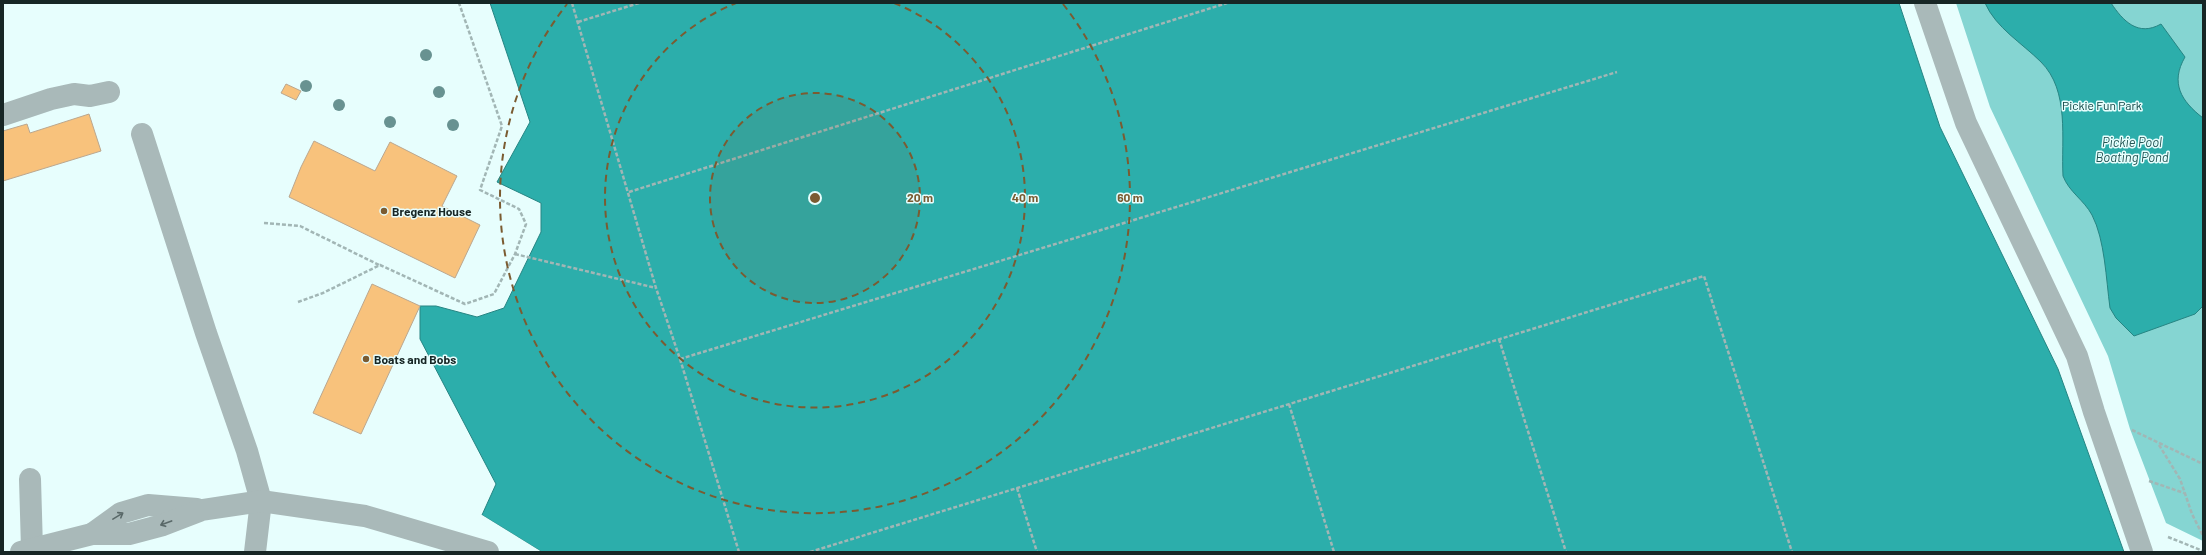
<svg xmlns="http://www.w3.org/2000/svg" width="2206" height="555" viewBox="0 0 2206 555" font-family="Barlow,sans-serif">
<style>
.green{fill:#85d5d2}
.water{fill:#2caeab;stroke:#268583}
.pier{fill:#e7fefd}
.building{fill:#f8c27c;stroke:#bba78f}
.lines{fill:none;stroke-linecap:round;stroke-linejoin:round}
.path{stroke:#a2b6b5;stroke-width:2.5;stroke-dasharray:4 2;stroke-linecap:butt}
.minor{stroke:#a9b9b9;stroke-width:22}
.tree{fill:#689291}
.oneway{stroke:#596868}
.ring{fill:none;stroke:#7b5b31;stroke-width:2;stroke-dasharray:7 5}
.poi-dot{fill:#7b5b31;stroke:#e7fefd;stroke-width:1.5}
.labels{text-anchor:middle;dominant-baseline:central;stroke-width:3;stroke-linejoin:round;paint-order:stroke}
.park-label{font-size:12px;fill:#003a39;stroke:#e7fefd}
.poi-label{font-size:12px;font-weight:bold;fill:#172625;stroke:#e7fefd;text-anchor:start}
.water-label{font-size:13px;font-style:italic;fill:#235655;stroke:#e7fefd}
.centre{fill:#7b5b31;stroke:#e7fefd;stroke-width:2}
.ring-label{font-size:12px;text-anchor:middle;font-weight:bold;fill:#7b5b31;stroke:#e7fefd;stroke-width:3;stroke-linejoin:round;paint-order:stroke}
</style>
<rect width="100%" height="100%" fill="#e7fefd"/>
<polygon class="green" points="1956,3 2203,3 2203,541 2166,523 2130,429 2108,356 1990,107"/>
<g class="water">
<polygon points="490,3 1899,3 1940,127 2058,369 2124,552 542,552 482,515 496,484 420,339 420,306 436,306 477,317 504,308 541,232 541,203 497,182 530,122"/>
<path d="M 1985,3 L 2111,3 C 2123,21 2138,37 2161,24 L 2185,57 C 2170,83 2181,101 2203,118 L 2203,306 L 2195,314 L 2134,336 L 2116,318 L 2110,308 C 2106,279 2105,240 2092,215 C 2084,200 2069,192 2063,176 C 2061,139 2070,91 2041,62 C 2022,43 1996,28 1985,3 Z"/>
</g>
<polygon class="pier" points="482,515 542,552 538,552 482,517"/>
<g class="building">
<polygon points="286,84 301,91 296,100 281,93"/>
<polygon points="89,114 101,151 3,181 3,131 27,124 30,133"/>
<polygon points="314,141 375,171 390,142 457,176 442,206 480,225 455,278 289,197 301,167"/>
<polygon points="372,284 420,306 361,434 313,413"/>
</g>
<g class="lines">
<g class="path">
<polyline points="572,3 656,288 680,359 739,552"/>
<polyline points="578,22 639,3"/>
<polyline points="629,192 1227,3"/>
<polyline points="264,223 300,226 379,265"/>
<polyline points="515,254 656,288"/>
<polyline points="298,302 323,293 380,265 465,304 494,294 515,254 526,224 519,209 480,190 502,126 459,3"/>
<polyline points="1499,339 1566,552"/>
<polyline points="680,359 1617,72"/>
<polyline points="1289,404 1334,552"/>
<polyline points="2132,430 2203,464"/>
<polyline points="2159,445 2180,479 2192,514 2203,536"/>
<polyline points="2149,481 2184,493"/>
<polyline points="1017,488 1037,552"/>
<polyline points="2168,537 2203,551"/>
<polyline points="810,552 1704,276 1792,552"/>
</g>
<g class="minor">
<polyline points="1925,3 1966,123 2077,356 2094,412 2142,552"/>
<polyline points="3,115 51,99 74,94 90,96 109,92"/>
<polyline points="142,134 206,333 247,451 261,501 255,552"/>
<polyline points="30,479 32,549"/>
<polyline points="92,534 121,513 148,505 197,509"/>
<polyline points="21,552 92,534 129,534 163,525 202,510 261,501 365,516 488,552"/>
</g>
</g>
<g class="tree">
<circle cx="426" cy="55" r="6"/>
<circle cx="306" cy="86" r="6"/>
<circle cx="439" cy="92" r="6"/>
<circle cx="339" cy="105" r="6"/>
<circle cx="390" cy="122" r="6"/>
<circle cx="453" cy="125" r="6"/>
</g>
<defs><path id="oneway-shaft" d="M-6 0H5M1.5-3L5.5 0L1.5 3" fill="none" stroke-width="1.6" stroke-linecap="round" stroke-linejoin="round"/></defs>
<g class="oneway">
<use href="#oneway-shaft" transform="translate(118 516) rotate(-31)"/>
<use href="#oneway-shaft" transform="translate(166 523) rotate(160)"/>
</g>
<circle cx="815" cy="198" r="105" fill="#7b5b31" fill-opacity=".12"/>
<g class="ring">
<circle cx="815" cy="198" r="105"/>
<path d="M894 3A210 210 0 1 1 736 3"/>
<path d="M1063 4A315 315 0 1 1 567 4"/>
</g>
<g class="poi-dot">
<circle cx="384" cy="211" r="4"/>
<circle cx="366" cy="359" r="4"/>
</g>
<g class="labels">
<g class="park-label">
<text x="2102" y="105">Pickie Fun Park</text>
</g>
<g class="poi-label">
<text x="392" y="211">Bregenz House</text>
<text x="374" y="359">Boats and Bobs</text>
</g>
<g class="water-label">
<text x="2132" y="142">Pickie Pool<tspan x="2132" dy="15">Boating Pond</tspan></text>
</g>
</g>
<circle cx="815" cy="198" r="6" class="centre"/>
<g class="ring-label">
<text x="920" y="202">20 m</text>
<text x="1025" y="202">40 m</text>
<text x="1130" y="202">60 m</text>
</g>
<rect width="2206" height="555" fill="none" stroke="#172625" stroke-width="8"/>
</svg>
